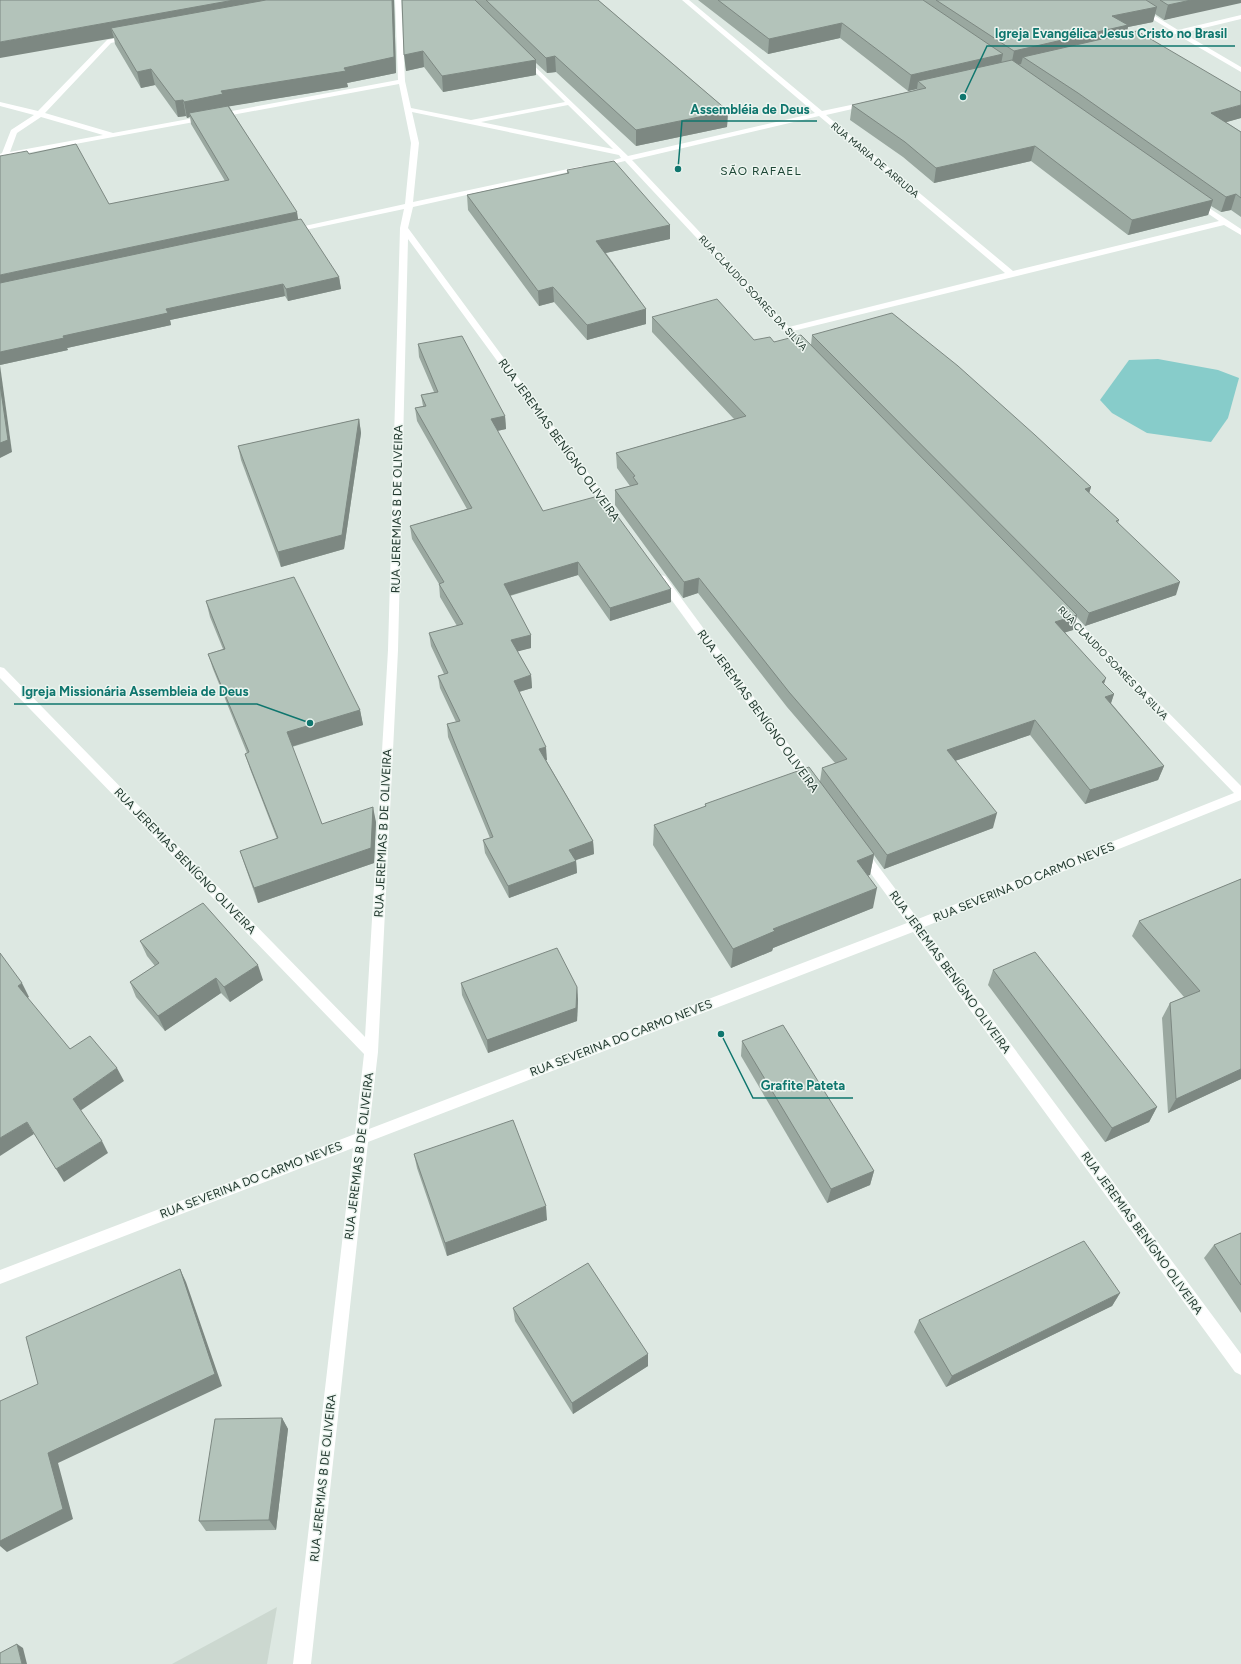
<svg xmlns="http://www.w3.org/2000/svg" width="1241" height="1664" viewBox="0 0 1241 1664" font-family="Figtree,sans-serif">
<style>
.built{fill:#ccd8d0}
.water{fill:#87ccca}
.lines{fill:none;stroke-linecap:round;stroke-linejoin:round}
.minor{fill:#fff;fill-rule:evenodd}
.wall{fill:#9aa8a0}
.shaded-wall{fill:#7d8882}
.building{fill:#b3c3ba;stroke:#7d8882}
.labels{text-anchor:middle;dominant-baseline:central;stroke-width:3;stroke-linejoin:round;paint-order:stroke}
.far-street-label{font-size:10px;fill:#20372d;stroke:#edf5f0}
.far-quarter-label{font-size:12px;letter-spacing:1px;fill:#1e4736;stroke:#edf5f0}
.street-label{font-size:12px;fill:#20372d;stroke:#edf5f0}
.leader{fill:none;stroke:#0f766e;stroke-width:1.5}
.callout-dot{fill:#0f766e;stroke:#edf5f0;stroke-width:1.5}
.callout-label{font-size:13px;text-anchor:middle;font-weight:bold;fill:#0f766e;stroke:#edf5f0;stroke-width:3;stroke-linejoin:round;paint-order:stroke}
</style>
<rect width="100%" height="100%" fill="#dde8e2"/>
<polygon class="built" points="277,1607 267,1664 172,1664"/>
<polygon class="water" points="1158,359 1218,370 1239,378 1228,418 1211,442 1147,433 1112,413 1100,400 1129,360"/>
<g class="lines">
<g class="minor">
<path d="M 395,0 L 401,0 L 405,81 L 411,108 L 471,120 L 565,102 L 523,60 L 523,58 L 525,57 L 628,156 L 815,113 L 682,0 L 689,0 L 822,111 L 870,101 L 870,105 L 826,115 L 1013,271 L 1219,221 L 1194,204 L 1193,202 L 1197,200 L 1241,229 L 1241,235 L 1224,225 L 793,331 L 808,348 L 804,351 L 801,350 L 625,161 L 600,167 L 596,165 L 621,158 L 619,155 L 412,112 L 419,143 L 413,202 L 582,166 L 586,168 L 413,207 L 408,228 L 615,509 L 610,512 L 607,511 L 408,239 L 398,650 L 378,1052 L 369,1129 L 907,923 L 858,856 L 856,853 L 858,850 L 866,850 L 918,919 L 1234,793 L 1058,612 L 1059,610 L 1067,610 L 1241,786 L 1241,800 L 924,927 L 1241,1354 L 1241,1375 L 1235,1372 L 913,932 L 368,1142 L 311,1664 L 293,1664 L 353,1148 L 0,1284 L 0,1270 L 355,1134 L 364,1054 L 0,678 L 0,667 L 4,668 L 365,1037 L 388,650 L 400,228 L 404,209 L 291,233 L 287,231 L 291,229 L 405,204 L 411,143 L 399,84 L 0,158 L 0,154 L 2,153 L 11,130 L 34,115 L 0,106 L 0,102 L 38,111 L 107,40 L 131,35 L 134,37 L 133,38 L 111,43 L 45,113 L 113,133 L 398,80 ZM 568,105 L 613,149 L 481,122 ZM 819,116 L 1005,273 L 789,327 L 632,160 ZM 41,117 L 103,135 L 10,152 L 17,133 Z"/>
<polygon points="1121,0 1129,0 1178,30 1241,15 1241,19 1183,33 1241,67 1241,72 1176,34 1132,43 1132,41 1172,31"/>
<polygon points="661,575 665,576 815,780 817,783 815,786 807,786 657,580 656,578"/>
</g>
</g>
<g class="wall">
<polygon points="0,0 394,0 396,73 347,83 348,87 229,106 298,220 339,277 341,289 288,301 285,296 170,320 171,325 67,348 68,350 0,365 29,154 109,204 225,181 191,124 190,117 187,118 186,116 178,117 155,85 141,88 115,44 114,38"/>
<polygon points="402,0 598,0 728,111 727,127 636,146 556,72 547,73 536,63 536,75 443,92 424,67 406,71"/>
<polygon points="698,0 1241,0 1164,20 1155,14 1153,22 1128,27 1126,33 1241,118 1226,122 1241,132 1241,217 1231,210 1221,212 1211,206 1208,215 1128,235 1031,161 934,183 903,157 850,120 852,105 916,90 917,89 908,91 840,38 768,54"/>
<polygon points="567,170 670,225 670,239 606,253 646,309 646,324 587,340 554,302 539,306 468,210 467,195 567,174"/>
<polygon points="652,317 754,340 811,345 812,335 1091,487 1089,493 1119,520 1118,523 1176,595 1085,626 1077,617 1073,630 1065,632 1104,684 1114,694 1111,703 1164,766 1158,780 1085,804 1030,735 955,761 993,828 884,869 874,855 870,875 868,875 873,908 773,948 772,951 731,968 653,845 654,825 705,807 705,804 820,781 822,768 835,763 787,707 698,593 683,598 615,505 615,490 630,486 617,468 616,453 734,419 652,332"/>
<polygon points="418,344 505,416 506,429 497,431 543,511 671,602 610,621 578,575 510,596 531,635 531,648 517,651 531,675 532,688 519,692 547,760 546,760 593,841 594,854 576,860 577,873 509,898 485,853 483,840 490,838 448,737 447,724 456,722 440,688 438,676 444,674 431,646 429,633 457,626 440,597 439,584 412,539 410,526 467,509 417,421 415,408 423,406 421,395 434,392 419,357"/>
<polygon points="359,419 361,433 344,549 281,567 241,460 238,446"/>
<polygon points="206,601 360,710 363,725 292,747 322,824 376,822 374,863 258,903 245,866 240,851 277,839 250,769 245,754 247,753 213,669 208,654 223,649 210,617"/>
<polygon points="1241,879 1241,1079 1168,1113 1162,1018 1170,1003 1184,997 1132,936 1139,921"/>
<polygon points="140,941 263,980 230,1002 221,993 165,1031 136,997 130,982 155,966 147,956"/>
<polygon points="993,970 1157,1107 1149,1122 1105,1142 988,985"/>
<polygon points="461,983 577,987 578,1000 577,1021 488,1053 462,995"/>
<polygon points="742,1041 874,1171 870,1185 827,1203 741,1056"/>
<polygon points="414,1154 547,1220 447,1256 417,1168"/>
<polygon points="1241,1233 1241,1313 1204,1258 1214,1245"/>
<polygon points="1120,1293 1112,1306 946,1387 914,1332 919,1320"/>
<polygon points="513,1308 648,1354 648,1366 573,1414 515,1321"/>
<polygon points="282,1418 288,1429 276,1530 206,1531 199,1521"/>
</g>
<g class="shaded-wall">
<polygon points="234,0 320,0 111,28 114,38 0,58 0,42"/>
<polygon points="392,0 394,0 396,73 347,83 348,87 189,113 190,117 187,118 184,102 221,91"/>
<polygon points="1191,0 1241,0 1241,3 1164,20 1168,5"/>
<polygon points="1157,7 1153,22 1128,27 1125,40 1023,57 1021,64 1011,66 1014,51 1112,16"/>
<polygon points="842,23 840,38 768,54 769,39"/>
<polygon points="423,51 424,67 406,71 404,55"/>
<polygon points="1003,54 1000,69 918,81 917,89 908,91 911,75"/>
<polygon points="555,56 556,72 547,73 546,58"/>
<polygon points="536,60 536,75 443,92 442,76"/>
<polygon points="151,69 155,85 141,88 137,72"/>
<polygon points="183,100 186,116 178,117 175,101"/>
<polygon points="1241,105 1241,118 1206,128 1211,113"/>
<polygon points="728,111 727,127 636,146 636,130"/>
<polygon points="1035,146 1031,161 934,183 936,168"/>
<polygon points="1236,194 1231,210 1221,212 1226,197"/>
<polygon points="1213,200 1208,215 1128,235 1132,220"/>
<polygon points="297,212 299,224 0,288 0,275"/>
<polygon points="670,225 670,239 596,255 596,241"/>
<polygon points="339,277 341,289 288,301 286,289"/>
<polygon points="283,284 285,296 170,320 171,325 67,348 68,350 0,365 0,352 166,309"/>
<polygon points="553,287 554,302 539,306 538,291"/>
<polygon points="646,309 646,324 587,340 587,325"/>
<polygon points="0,365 12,452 0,458"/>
<polygon points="505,416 506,429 492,432 491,419"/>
<polygon points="359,419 361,433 344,549 281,567 278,552"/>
<polygon points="1091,487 1087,500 1085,489"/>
<polygon points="578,562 578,575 505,597 504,584"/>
<polygon points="699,578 698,593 683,598 684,582"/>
<polygon points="1180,582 1176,595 1085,626 1089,613"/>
<polygon points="671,589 671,602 610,621 610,608"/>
<polygon points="1077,615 1073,630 1051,637 1055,622"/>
<polygon points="531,635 531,648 512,653 511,640"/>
<polygon points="531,675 532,688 515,693 514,681"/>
<polygon points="1106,678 1101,693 1102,682"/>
<polygon points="1114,694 1109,709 1105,697"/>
<polygon points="360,710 363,725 290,747 287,732"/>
<polygon points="1035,720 1030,735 943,765 947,750"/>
<polygon points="546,747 547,760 540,762 539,749"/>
<polygon points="1164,766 1158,780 1085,804 1090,790"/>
<polygon points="373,807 376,822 374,863 258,903 254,888"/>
<polygon points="997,813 993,828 884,869 887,855"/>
<polygon points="593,841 594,854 570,862 569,850"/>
<polygon points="874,854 870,875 853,881 857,861"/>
<polygon points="576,861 577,873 509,898 508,886"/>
<polygon points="877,888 873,908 773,948 772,951 731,968 733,949 773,929"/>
<polygon points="258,965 263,980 230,1002 224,987"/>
<polygon points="216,978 221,993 165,1031 158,1016"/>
<polygon points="22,983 29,997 26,999 18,986"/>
<polygon points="577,987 578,1000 577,1021 488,1053 487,1040"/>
<polygon points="117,1068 124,1081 80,1111 73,1099"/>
<polygon points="1241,1069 1241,1079 1168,1113 1176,1099"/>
<polygon points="1157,1107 1149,1122 1105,1142 1112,1128"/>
<polygon points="27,1122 34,1134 0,1156 0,1138"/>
<polygon points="102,1141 108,1153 64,1182 56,1169"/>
<polygon points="874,1171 870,1185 827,1203 831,1189"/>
<polygon points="546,1206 547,1220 447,1256 445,1243"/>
<polygon points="180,1269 186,1282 222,1386 58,1463 73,1519 7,1552 0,1546 0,1541 48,1453"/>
<polygon points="1120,1293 1112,1306 946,1387 952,1376"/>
<polygon points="648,1354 648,1366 573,1414 572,1403"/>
<polygon points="282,1418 288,1429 276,1530 269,1520"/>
<polygon points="17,1644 23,1648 27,1664 22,1664"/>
</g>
<g class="building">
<polygon points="0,0 234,0 0,42"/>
<polygon points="266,0 392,0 394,57 344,68 346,71 221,91 223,94 184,102 183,100 175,101 151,69 137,72 111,28"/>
<polygon points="402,0 475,0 536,60 442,76 423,51 404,55"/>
<polygon points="486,0 598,0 728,111 636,130 555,56 546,58"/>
<polygon points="718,0 923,0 1003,54 911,75 842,23 769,39"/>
<polygon points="936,0 1146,0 1157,7 1112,16 1128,25 1014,51"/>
<polygon points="1160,0 1191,0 1168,5"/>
<polygon points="1137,31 1241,92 1241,105 1211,113 1241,132 1241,198 1236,194 1226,197 1078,93 1023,57"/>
<polygon points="1012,60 1213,200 1132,220 1035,146 936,168 905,142 852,105 926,88 918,81"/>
<polygon points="228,106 297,212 0,275 0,156 27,151 29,154 76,144 109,204 229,180 189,113"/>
<polygon points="614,161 670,225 596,241 646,309 587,325 553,287 538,291 467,195 569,173 567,170"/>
<polygon points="301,219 339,277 286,289 283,284 166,309 168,313 63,336 64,338 0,352 0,283"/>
<polygon points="717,299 754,340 770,337 774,342 801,335 1077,615 1055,622 1106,678 1102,682 1114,694 1105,697 1164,766 1090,790 1035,720 947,750 997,813 887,855 822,768 847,759 789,692 699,578 684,582 615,490 638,484 633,477 635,476 616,453 746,416 652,317"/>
<polygon points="892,313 958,366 1035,435 1091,487 1085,489 1119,520 1116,521 1180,582 1089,613 812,335"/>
<polygon points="462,336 505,416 491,419 543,511 602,495 671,589 610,608 578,562 504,584 531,635 511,640 531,675 514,681 546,747 539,749 593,841 569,850 576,861 508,886 483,840 493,837 447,724 460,721 438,676 448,673 429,633 463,624 439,584 444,582 410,526 472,508 415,408 426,406 421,395 438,392 418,344"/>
<polygon points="0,384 8,440 0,443"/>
<polygon points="359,419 342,535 278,552 238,446"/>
<polygon points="294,577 360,710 287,732 322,824 373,807 371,848 254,888 240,851 278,838 245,754 249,752 208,654 225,649 206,601"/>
<polygon points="809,767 874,854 857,861 877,888 773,929 775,931 733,949 654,825 706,806 705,804"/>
<polygon points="1241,879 1241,1069 1176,1099 1170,1003 1200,991 1139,921"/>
<polygon points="203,903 258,965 224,987 216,978 158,1016 130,982 159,963 140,941"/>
<polygon points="557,948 577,987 576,1008 487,1040 461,983"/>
<polygon points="1035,952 1157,1107 1112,1128 993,970"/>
<polygon points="0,953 22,983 18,986 70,1049 90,1036 117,1068 73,1099 102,1141 56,1169 27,1122 0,1138"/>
<polygon points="783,1025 874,1171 831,1189 742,1041"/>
<polygon points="513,1120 546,1206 445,1243 414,1154"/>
<polygon points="1241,1233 1241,1285 1214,1245"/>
<polygon points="1084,1241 1120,1293 952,1376 919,1320"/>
<polygon points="588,1263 648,1354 572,1403 513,1308"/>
<polygon points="180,1269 215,1374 48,1453 63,1509 0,1541 0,1401 38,1384 26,1337"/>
<polygon points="282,1418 269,1520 199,1521 215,1419"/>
<polygon points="17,1644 22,1664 0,1664 0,1653"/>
</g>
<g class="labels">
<g class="far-street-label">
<text transform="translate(875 160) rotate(40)">RUA MARIA DE ARRUDA</text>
<text transform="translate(753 293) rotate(47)">RUA CLAUDIO SOARES DA SILVA</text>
<text transform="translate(1113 663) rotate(46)">RUA CLAUDIO SOARES DA SILVA</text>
</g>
<g class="far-quarter-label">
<text x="761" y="171">SÃO RAFAEL</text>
</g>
<g class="street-label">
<text transform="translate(559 440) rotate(54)">RUA JEREMIAS BENÍGNO OLIVEIRA</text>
<text transform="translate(397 509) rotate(-89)">RUA JEREMIAS B DE OLIVEIRA</text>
<text transform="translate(758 711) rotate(54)">RUA JEREMIAS BENÍGNO OLIVEIRA</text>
<text transform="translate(383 833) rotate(-87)">RUA JEREMIAS B DE OLIVEIRA</text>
<text transform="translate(185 861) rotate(46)">RUA JEREMIAS BENÍGNO OLIVEIRA</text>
<text transform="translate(1024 882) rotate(-22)">RUA SEVERINA DO CARMO NEVES</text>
<text transform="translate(950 972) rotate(54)">RUA JEREMIAS BENÍGNO OLIVEIRA</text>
<text transform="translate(621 1038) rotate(-21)">RUA SEVERINA DO CARMO NEVES</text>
<text transform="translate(359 1156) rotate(-83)">RUA JEREMIAS B DE OLIVEIRA</text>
<text transform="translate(251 1180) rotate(-21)">RUA SEVERINA DO CARMO NEVES</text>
<text transform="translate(1142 1233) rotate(54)">RUA JEREMIAS BENÍGNO OLIVEIRA</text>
<text transform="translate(323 1478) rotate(-84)">RUA JEREMIAS B DE OLIVEIRA</text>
</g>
</g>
<path class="leader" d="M963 97L987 46H1235M678 169L682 121H817M310 723L257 704H14M721 1034L753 1098H853"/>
<g class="callout-dot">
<circle cx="963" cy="97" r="4"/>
<circle cx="678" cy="169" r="4"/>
<circle cx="310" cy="723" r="4"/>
<circle cx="721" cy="1034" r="4"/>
</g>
<g class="callout-label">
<text x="1111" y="38">Igreja Evangélica Jesus Cristo no Brasil</text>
<text x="750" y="114">Assembléia de Deus</text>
<text x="135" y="696">Igreja Missionária Assembleia de Deus</text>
<text x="803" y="1090">Grafite Pateta</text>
</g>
</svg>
